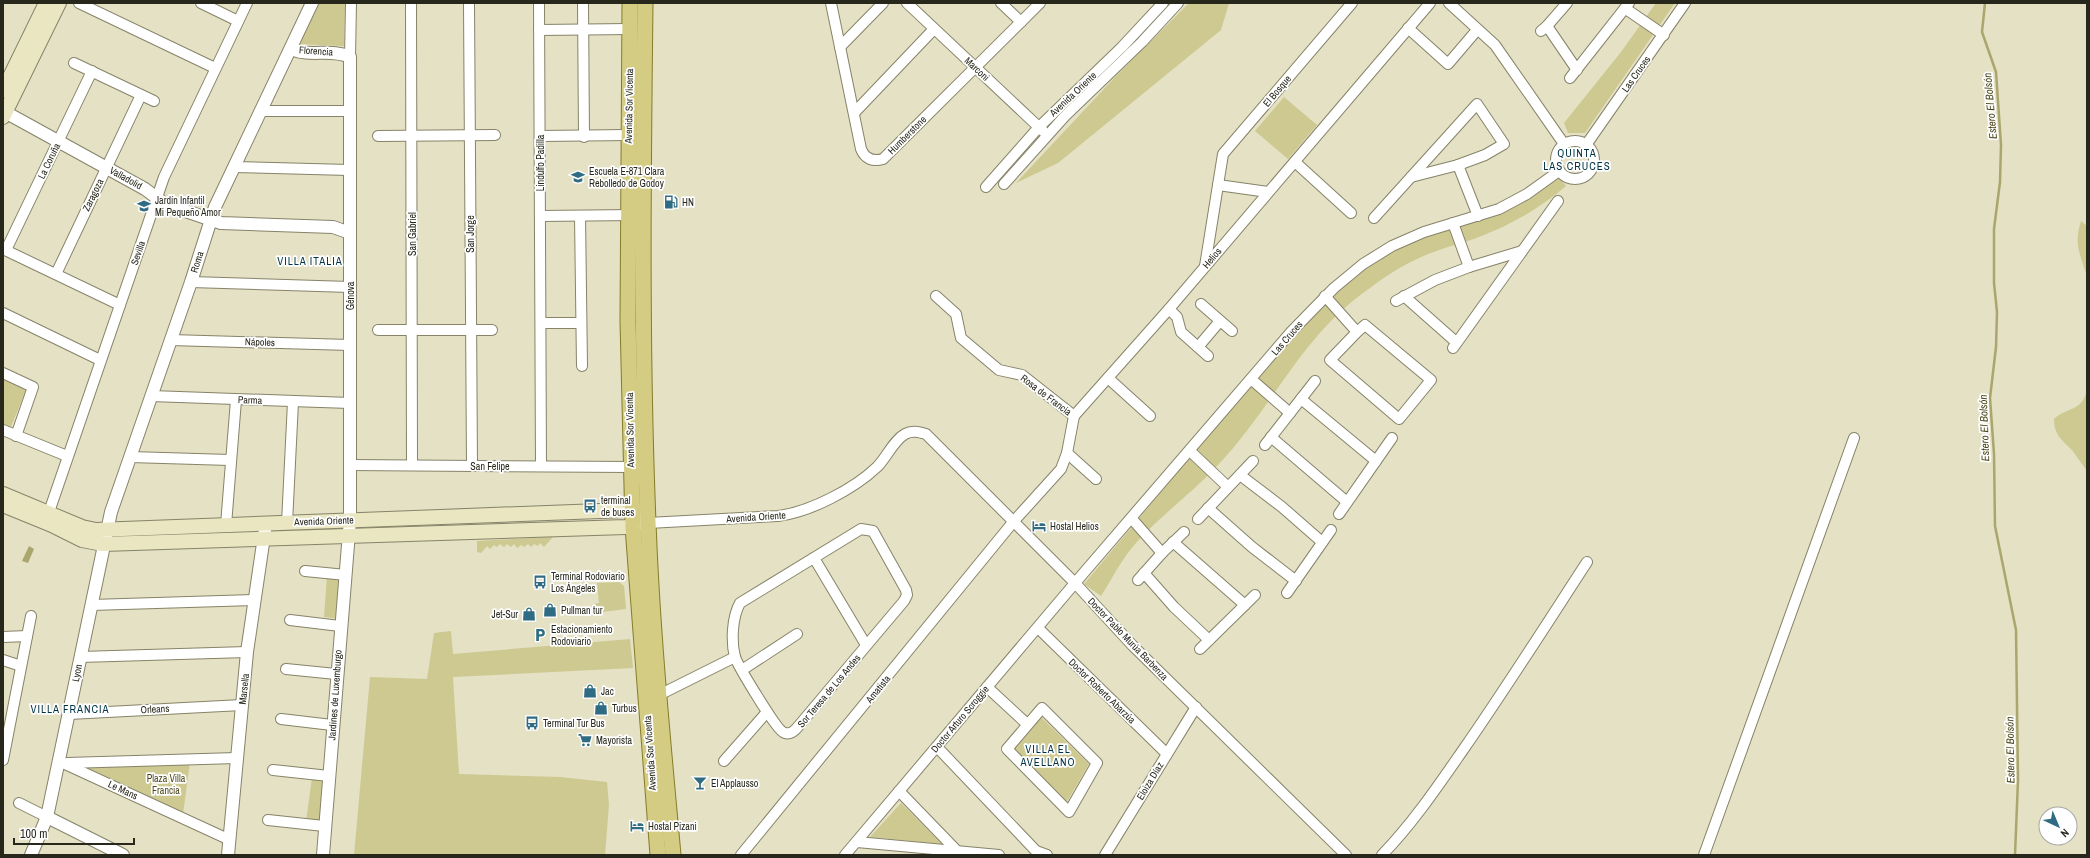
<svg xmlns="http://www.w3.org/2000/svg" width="2090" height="858" viewBox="0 0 2090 858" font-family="'Archivo Narrow',sans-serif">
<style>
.green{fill:#cec991}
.water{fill:#aba66d}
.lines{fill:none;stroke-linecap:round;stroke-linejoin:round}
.stream{stroke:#aba66d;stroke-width:2.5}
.minor-casing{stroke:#868369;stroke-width:12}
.tertiary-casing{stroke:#868369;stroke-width:14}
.secondary-casing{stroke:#868369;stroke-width:16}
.primary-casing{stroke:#857c2a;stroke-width:17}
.minor{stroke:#fff;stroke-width:10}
.tertiary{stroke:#fff;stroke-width:12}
.secondary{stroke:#e9e6c1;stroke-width:14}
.primary{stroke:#d4cc83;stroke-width:15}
.labels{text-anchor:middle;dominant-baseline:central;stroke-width:3.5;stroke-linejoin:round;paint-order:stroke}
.street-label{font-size:10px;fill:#28271c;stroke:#fff}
.poi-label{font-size:10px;fill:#28271c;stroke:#fff;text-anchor:start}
.park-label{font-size:10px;fill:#4d481b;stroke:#fff}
.water-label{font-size:11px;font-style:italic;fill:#4c471a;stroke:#fff}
.neighbourhood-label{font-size:11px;letter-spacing:1px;fill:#003345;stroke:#fff}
</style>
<rect width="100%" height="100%" fill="#e4e1c4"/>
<g class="green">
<polygon points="318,3 345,3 344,46 298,44"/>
<polygon points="1189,3 1229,3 1221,30 1058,163 1016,183 1117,75"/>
<polygon points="1656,3 1675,3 1585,133 1568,133 1564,123 1621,52"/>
<polygon points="1284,97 1317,125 1288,159 1255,131"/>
<path d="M 1559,178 L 1566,186 C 1540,208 1511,225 1479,237 C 1457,245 1434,250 1413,261 C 1398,268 1383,278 1370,288 C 1301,335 1273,408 1217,466 C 1192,493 1161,515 1136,543 C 1122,558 1112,579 1101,596 L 1084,584 L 1296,331 L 1338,287 L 1392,250 L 1433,233 L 1497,214 L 1518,205 Z"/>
<path d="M 2081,221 L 2087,226 L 2087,277 C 2081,255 2073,245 2081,221 Z"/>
<polygon points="3,379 26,390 10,429 3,426"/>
<path d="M 2087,391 L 2087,471 C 2082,464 2077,457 2072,450 C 2062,440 2054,435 2054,419 C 2068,406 2080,413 2087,391 Z"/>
<polygon points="553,537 544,547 540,543 538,546 534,544 531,547 528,544 524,547 521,545 517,548 514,544 511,547 507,544 504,547 500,544 497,547 494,545 490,549 487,546 481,553 477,552 477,541"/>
<polygon points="327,576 343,578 341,619 324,617"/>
<polygon points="619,582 624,586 626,609 602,612 602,609 594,609 593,604 599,603 597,583"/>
<polygon points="451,631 453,654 630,639 633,668 453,677 459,774 560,777 607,782 609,805 605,855 354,855 370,677 427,679 434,633"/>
<polygon points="1039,715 1089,764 1065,805 1009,748"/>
<polygon points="190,762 183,814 80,767"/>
<polygon points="312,778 327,779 322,823 306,821"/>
<polygon points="901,803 942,844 870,837"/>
</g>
<polygon class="water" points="29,546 34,549 28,563 22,561"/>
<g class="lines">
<polyline class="stream" points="1985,3 1982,32 1996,72 2001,145 2000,182 1994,229 1994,283 1997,312 1996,347 1990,398 1994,454 1995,526 2016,630 2018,780 2015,855"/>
<g class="minor-casing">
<g id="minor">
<polyline points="79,3 215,68"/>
<polyline points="201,3 238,21"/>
<polyline points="411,3 412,465"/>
<polyline points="469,3 472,466"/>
<polyline points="539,3 541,466"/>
<polyline points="583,3 584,137"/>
<path d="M 831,3 L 861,149 C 865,159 873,162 883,159 L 1040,3"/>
<polyline points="907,3 1043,131"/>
<polyline points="1001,3 1021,22"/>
<polyline points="1449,3 1495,45 1564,144"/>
<polyline points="1626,9 1664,35"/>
<polyline points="1547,26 1577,70"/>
<polyline points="1408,28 1448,64 1477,30"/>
<polyline points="539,30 630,29"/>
<polyline points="1541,31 1547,26 1567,3"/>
<polyline points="840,47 883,3"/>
<polyline points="350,57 351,3"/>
<polyline points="74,63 154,101"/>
<polyline points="1570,78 1629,3"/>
<polyline points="261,111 348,111"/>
<polyline points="854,113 934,29"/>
<polyline points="378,136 495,135"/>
<polyline points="540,136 629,135"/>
<circle cx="1575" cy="160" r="19"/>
<polyline points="1586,145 1685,3"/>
<polyline points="1295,162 1351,213"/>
<polyline points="234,167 349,170"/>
<polyline points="1411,177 1458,165"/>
<polyline points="1004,184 1065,116 1142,42 1178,3"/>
<polyline points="1218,185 1268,192"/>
<polyline points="986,187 1039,127 1122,47 1163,3"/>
<polyline points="540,216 635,215"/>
<polyline points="580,216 582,366"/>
<polyline points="1374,218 1477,104 1504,144 1485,155 1458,165 1478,216"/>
<polyline points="3,249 120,305"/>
<polyline points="6,250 92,71"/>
<polyline points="1205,266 1223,154 1352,3"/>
<polyline points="1469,267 1522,251"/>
<polyline points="56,274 141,95"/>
<polyline points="191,282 350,287"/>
<polyline points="936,296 956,314 961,338 999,370 1022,375 1074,416"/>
<polyline points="1325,296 1357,332 1330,360 1399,419 1431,380 1365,325 1357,332"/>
<polyline points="1404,296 1456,342"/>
<polyline points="1396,301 1435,280 1469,267 1453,223"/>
<polyline points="1201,304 1232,331"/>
<polyline points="1169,309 1177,317 1181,332 1208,356"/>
<polyline points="3,313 100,360"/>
<polyline points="541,323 581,323"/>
<polyline points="378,330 492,330"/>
<polyline points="170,340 350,345"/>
<polyline points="1198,347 1220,321"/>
<polyline points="1453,348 1558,201"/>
<polyline points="3,373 33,387 16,436"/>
<polyline points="1108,378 1150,416"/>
<polyline points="1251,379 1290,413"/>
<polyline points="151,396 350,403"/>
<polyline points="1301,399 1376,461"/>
<polyline points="3,430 67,456"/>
<polyline points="1271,437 1347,502"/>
<polyline points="1265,445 1315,381"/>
<polyline points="1190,451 1228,487"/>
<polyline points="1067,453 1096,479"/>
<polyline points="130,457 230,460"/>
<polyline points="349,465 631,467"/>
<polyline points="1240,475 1282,507 1322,542"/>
<polyline points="1208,508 1252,547 1296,581"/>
<polyline points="49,512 164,177 247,3"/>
<polyline points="1339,514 1392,438"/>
<polyline points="1132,519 1162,553"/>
<polyline points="1198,519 1253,461"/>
<polyline points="287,523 293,402"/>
<path d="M 648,523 L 778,516 C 810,512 854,489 877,467 C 887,457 893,441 905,434 C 912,430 919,432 926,434 L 1075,583 L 1133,646 L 1346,855"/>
<polyline points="226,525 236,400"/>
<path d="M 861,529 L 873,531 L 906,590 L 907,595 L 904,601 L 796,729 C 792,733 788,735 783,732 C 776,729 738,666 735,657 C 731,642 732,617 740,603 Z"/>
<polyline points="1173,542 1245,605"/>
<polyline points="814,558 866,645"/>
<polyline points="305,571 346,575"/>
<polyline points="1144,573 1174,607 1209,640"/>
<polyline points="1138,580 1162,553 1184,532"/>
<polyline points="1287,593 1331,530"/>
<polyline points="91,605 254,600"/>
<polyline points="290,620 340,626"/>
<polyline points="1038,628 1167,754"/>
<polyline points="3,637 27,636"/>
<polyline points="1200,649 1255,595"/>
<polyline points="80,657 247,652"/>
<polyline points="3,660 21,666"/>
<polyline points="286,669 336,674"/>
<polyline points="742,670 797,634"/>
<polyline points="987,687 1027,724"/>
<polyline points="659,695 735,657"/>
<polygon points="1042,708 1097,763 1069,812 1007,749"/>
<polyline points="69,714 242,705"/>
<polyline points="281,719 332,725"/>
<polyline points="937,747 1036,851 1047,855"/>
<polyline points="3,760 31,616"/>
<polyline points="724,761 767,712"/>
<polyline points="59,762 65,764 230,840"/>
<polyline points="67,763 237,758"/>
<polyline points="273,770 329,776"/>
<polyline points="899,791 958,852"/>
<polyline points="19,803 47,817"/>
<polyline points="268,820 324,826"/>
<polyline points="857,842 999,855"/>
<polyline points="741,855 1014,521 1061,469 1067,453 1074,416 1169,309 1430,3"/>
<polyline points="845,855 1075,583 1291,332 1334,288 1363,264 1392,246 1424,232 1499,209 1527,194 1559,171"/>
<polyline points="1105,855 1196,707"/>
<path d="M 1382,855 C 1413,823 1438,786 1463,750 C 1506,688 1546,625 1587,562"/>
<polyline points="1704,855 1854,438"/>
</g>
</g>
<g class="tertiary-casing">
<g id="tertiary">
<path d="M 291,48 C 305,58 332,48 350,57 L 350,520 L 323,855"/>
<polyline points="5,112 145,189 165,204 221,223 333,227 350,233"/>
<polyline points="47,817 123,855"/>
<polyline points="31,855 47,817 111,512 191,282 215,207 312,3"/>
<polyline points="228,855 247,652 266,523"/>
</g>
</g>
<g class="secondary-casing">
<g id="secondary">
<polyline points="3,91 46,3"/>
<polyline points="3,117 59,3"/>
<polyline points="3,494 82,527 96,530 626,510 632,509 641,517"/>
<polyline points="3,505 52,525 82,540 103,544 626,527 643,524"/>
</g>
</g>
<g class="primary-casing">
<g id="primary">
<polyline points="630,3 628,321 633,527 658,855"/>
<path d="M 645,3 C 643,176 641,349 648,522 C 652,633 663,744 673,855"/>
</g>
</g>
<use href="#minor" class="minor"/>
<use href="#tertiary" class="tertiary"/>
<use href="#secondary" class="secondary"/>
<use href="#primary" class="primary"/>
</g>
<defs>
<g id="school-bare" transform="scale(1.08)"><path d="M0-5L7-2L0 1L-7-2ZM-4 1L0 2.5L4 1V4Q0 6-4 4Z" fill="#2f6b82" stroke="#fff" stroke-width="2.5" paint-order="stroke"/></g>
<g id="fuel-bare" transform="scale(1.08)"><path d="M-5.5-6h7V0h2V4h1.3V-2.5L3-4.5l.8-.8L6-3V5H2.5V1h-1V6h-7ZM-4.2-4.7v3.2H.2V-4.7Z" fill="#2f6b82" stroke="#fff" stroke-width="2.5" paint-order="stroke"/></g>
<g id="bus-bare" transform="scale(1.08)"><path d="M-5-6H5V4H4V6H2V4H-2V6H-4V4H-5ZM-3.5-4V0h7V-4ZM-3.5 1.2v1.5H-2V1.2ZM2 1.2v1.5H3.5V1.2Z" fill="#2f6b82" stroke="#fff" stroke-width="2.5" paint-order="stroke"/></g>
<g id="hotel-bare" transform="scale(1.08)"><path d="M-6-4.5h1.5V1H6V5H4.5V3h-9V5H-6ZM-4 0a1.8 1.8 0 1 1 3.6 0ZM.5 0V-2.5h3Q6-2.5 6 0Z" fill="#2f6b82" stroke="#fff" stroke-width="2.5" paint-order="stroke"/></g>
<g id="shop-bare" transform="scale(1.08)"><path d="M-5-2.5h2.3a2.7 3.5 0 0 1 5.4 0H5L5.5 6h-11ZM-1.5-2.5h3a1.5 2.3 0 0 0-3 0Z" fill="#2f6b82" stroke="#fff" stroke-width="2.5" paint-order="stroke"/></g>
<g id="parking-bare" transform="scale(1.08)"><path d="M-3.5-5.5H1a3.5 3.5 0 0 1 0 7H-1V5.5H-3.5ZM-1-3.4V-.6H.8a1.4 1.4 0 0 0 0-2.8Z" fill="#2f6b82" stroke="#fff" stroke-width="2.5" paint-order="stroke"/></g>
<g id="supermarket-bare" transform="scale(1.08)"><path d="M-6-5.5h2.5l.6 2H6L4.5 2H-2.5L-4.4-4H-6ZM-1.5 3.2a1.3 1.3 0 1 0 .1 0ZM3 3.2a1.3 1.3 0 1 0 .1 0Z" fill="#2f6b82" stroke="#fff" stroke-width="2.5" paint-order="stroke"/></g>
<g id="bar-bare" transform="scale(1.08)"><path d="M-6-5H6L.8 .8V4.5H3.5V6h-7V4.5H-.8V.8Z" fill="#2f6b82" stroke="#fff" stroke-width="2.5" paint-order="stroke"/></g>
</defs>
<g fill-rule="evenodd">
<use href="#school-bare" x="578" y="177"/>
<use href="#fuel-bare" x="671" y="202"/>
<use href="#school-bare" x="144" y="206"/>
<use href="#bus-bare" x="590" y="506"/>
<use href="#hotel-bare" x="1039" y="526"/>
<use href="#bus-bare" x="540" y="582"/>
<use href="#shop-bare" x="550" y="610"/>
<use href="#shop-bare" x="529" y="614"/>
<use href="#parking-bare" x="540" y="635"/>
<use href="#shop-bare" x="590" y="691"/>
<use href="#shop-bare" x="601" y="708"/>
<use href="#bus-bare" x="532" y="723"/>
<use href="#supermarket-bare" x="585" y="740"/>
<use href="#bar-bare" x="700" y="783"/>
<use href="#hotel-bare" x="637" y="826"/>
</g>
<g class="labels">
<g class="street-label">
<text transform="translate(316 51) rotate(4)">Florencia</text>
<text transform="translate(977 69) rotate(43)">Marconi</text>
<text transform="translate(1636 74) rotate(-55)">Las Cruces</text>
<text transform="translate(1277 91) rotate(-50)">El Bosque</text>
<text transform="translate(1073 94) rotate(-43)">Avenida Oriente</text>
<text transform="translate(629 106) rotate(-89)">Avenida Sor Vicenta</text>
<text transform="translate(907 135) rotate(-45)">Humberstone</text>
<text transform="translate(49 161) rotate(-64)">La Coruña</text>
<text transform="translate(540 163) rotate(-90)">Lindulfo Padilla</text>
<text transform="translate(126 178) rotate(29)">Valladolid</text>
<text transform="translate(93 195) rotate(-64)">Zaragoza</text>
<text transform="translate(412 234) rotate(-90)">San Gabriel</text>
<text transform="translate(470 234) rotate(-90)">San Jorge</text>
<text transform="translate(138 253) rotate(-71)">Sevilla</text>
<text transform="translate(1212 258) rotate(-50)">Helios</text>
<text transform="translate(197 262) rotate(-72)">Roma</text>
<text transform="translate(350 296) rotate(-90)">Génova</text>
<text transform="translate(1287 338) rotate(-49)">Las Cruces</text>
<text transform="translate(260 342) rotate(2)">Nápoles</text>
<text transform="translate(1046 395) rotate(37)">Rosa de Francia</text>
<text transform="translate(250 400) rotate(2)">Parma</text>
<text transform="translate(630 430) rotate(-91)">Avenida Sor Vicenta</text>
<text x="490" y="466">San Felipe</text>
<text transform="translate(756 517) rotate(-4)">Avenida Oriente</text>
<text transform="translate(324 521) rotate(-2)">Avenida Oriente</text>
<text transform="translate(1128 639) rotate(46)">Doctor Pablo Murúa Barbenza</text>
<text transform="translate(77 673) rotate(-79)">Lyon</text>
<text transform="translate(244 689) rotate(-84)">Marsella</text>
<text transform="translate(878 689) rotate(-51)">Amatista</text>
<text transform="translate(829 691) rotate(-50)">Sor Teresa de Los Andes</text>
<text transform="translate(1102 691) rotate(44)">Doctor Roberto Abarzúa</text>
<text transform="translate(335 695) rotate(-86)">Jardines de Luxemburgo</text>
<text transform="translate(155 709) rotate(-3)">Orleans</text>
<text transform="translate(960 719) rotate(-50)">Doctor Arturo Scroggie</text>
<text transform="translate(650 753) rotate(-94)">Avenida Sor Vicenta</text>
<text transform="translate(1150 781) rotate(-59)">Eloiza Díaz</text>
<text transform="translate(123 790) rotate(25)">Le Mans</text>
</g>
<g class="poi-label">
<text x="589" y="171">Escuela E-871 Clara<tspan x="589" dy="12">Rebolledo de Godoy</tspan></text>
<text x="155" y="200">Jardín Infantil<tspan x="155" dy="12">Mi Pequeño Amor</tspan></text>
<text x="682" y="202">HN</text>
<text x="601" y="500">terminal<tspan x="601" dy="12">de buses</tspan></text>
<text x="1050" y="526">Hostal Helios</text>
<text x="551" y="576">Terminal Rodoviario<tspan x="551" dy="12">Los Ángeles</tspan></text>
<text x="561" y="610">Pullman tur</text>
<text x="518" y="614" text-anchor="end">Jet-Sur</text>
<text x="551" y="629">Estacionamiento<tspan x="551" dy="12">Rodoviario</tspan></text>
<text x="601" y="691">Jac</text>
<text x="612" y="708">Turbus</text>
<text x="543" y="723">Terminal Tur Bus</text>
<text x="596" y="740">Mayorista</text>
<text x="711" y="783">El Applausso</text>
<text x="648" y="826">Hostal Pizani</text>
</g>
<g class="park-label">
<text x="166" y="778">Plaza Villa<tspan x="166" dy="12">Francia</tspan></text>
</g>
<g class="water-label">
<text transform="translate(1990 106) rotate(-95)">Estero El Bolsón</text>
<text transform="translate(1984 428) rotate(-92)">Estero El Bolsón</text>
<text transform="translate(2010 750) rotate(-91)">Estero El Bolsón</text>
</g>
<g class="neighbourhood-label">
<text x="1577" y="153">QUINTA<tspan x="1577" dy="13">LAS CRUCES</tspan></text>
<text x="310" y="261">VILLA ITALIA</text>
<text x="70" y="709">VILLA FRANCIA</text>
<text x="1048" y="749">VILLA EL<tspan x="1048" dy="13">AVELLANO</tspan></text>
</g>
</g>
<rect width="2090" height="858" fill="none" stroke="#28271c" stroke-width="8"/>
<g transform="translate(2058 826) rotate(136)"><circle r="19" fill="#ffffff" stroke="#a9a9a4"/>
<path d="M0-3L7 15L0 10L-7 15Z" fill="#2f6b82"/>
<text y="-6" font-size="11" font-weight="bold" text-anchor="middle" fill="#28271c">N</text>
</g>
<path d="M14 838v6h120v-6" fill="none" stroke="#28271c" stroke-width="2"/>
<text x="20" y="838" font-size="12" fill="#28271c" stroke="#ffffff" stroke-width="3" paint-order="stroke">100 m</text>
</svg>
